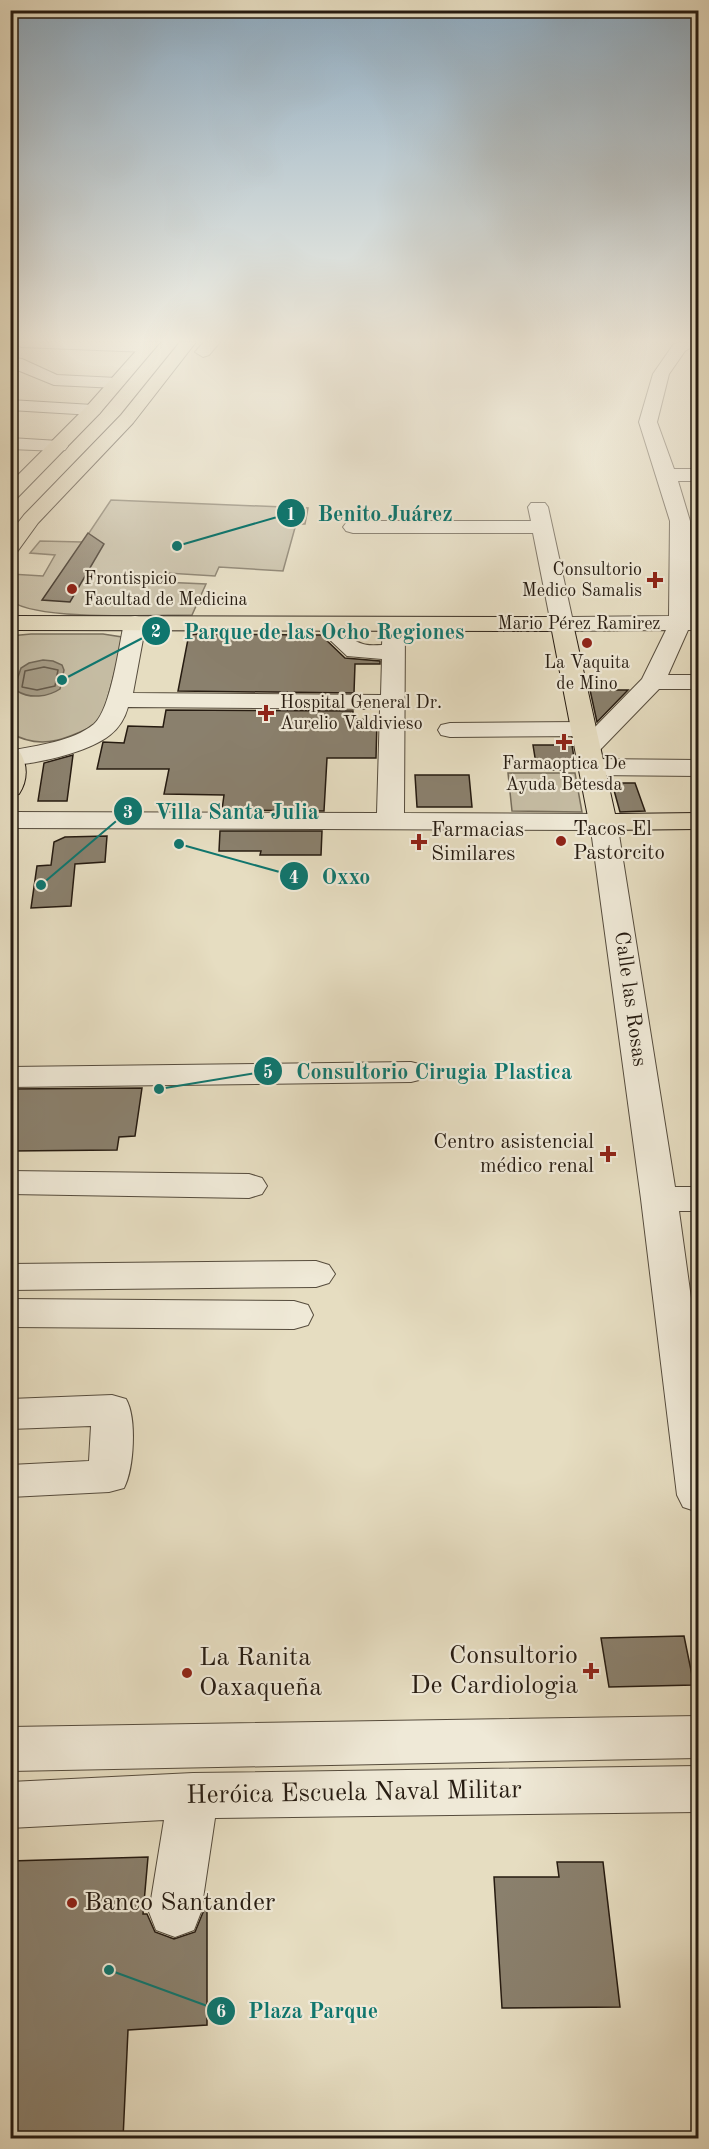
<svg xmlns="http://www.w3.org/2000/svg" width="709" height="2149" viewBox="0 0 709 2149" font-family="'Old Standard TT',serif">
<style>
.green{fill:#c5bca3;stroke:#766c5a;stroke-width:1.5}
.water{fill:#a59b85;stroke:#726857;stroke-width:1.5}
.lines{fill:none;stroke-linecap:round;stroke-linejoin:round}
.shore{stroke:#665b4b;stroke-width:1.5}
.building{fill:#8a806d;stroke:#261b11;stroke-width:1.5}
.minor-casing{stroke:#564c3d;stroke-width:2}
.major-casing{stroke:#261b11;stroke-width:2}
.minor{fill:#efe9d7;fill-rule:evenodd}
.major{fill:#e6ddc1;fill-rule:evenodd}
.poi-dot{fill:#8f2418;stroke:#efe9d7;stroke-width:2}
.labels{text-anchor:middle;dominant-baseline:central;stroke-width:4.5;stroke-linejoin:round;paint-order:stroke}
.far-poi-label{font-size:18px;fill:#261b11;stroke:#efe9d7;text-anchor:start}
.far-street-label{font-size:18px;fill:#261b11;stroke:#efe9d7}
.poi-label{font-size:21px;fill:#261b11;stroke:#efe9d7;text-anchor:start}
.street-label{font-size:21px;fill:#261b11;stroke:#efe9d7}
.near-poi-label{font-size:26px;fill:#261b11;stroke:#efe9d7;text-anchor:start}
.near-street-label{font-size:26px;fill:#261b11;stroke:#efe9d7}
.leader{fill:none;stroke:#0f766e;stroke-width:2}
.callout-dot{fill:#0f766e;stroke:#efe9d7;stroke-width:2}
.mark-label{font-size:18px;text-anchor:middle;font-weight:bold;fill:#fff}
.callout-label{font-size:22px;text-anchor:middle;font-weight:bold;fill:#0f766e;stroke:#efe9d7;stroke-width:4.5;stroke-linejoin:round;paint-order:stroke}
</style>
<rect width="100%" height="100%" fill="#e6ddc1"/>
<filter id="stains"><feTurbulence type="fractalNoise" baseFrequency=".00333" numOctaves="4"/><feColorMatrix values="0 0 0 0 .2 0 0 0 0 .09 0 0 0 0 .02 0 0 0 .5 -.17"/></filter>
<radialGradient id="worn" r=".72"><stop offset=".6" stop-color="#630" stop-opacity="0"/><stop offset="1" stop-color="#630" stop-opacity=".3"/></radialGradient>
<g class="green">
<path d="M 111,500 L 308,508 L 305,524 L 296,524 L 283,571 L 219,567 L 215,576 L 167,573 L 162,582 L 206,584 L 192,615 C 153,615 38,621 11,601 L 11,574 L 43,576 L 55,555 L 30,553 L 40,541 L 83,542 Z"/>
<path d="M 31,634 L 103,634 L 122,637 L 123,642 L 101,722 C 72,737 42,752 11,733 L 10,636 Z"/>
<polygon points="508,773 575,773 582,812 512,811"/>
</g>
<path class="water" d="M 43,660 L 53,661 L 62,665 L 64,670 L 60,689 C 48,697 30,699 17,691 L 15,686 L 21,668 L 29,663 Z"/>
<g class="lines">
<polygon class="shore" points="44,667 58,670 55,686 37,690 22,687 25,671"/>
</g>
<g class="building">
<polygon points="88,533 104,544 70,602 42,600"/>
<polygon points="189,634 321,635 345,658 380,661 380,664 355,664 354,693 178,691"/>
<polygon points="590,690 628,690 597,722"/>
<polygon points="166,710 353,711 353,719 377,720 376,758 327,758 324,811 222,810 224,795 164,794 169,769 97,769 103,742 124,743 128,726 163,727"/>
<polygon points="533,745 572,745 574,758 564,770 537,770"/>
<polygon points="73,755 67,801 38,801 44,763"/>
<polygon points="415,775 469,775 472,807 417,807"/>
<polygon points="612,783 635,783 645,811 620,812"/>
<polygon points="220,831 322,831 321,855 260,855 261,851 219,851"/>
<polygon points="107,836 105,862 75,864 71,906 31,908 37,866 51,865 54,842 65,837"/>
<polygon points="142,1088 135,1136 119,1137 117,1150 10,1151 10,1089"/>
<polygon points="684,1636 694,1685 609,1687 601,1638"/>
<polygon points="148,1857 143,1914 147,1914 155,1932 174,1939 195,1932 204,1910 207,1910 207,2025 128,2030 123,2139 10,2139 10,2094 16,2038 10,2039 10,1861"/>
<polygon points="557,1862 603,1862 620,2007 502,2008 494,1877 559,1877"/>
</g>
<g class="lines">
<g class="minor-casing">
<g id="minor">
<polygon points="13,342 135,342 154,344 156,347 148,352 21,347"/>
<polygon points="204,342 220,342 209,355 203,357 195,352"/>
<polygon points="679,342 698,343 685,351 669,374 657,422 674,469 698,469 698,481 678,481 690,521 691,616 698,616 698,630 688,630 668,675 698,675 698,689 659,689 597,753 588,756 579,753 575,748 586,736 450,737 441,735 438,730 441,725 450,723 584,722 593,724 595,727 642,679 666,630 562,631 554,629 551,624 533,533 353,533 346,531 343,527 346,523 353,521 531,521 528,507 531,503 545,503 548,507 572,617 669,616 670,521 639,422 653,374 673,345"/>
<polygon points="10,357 22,359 57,375 117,378 125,383 117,388 54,385 10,367"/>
<polygon points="10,400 93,405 99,406 102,410 99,414 93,415 10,410"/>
<polygon points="10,438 59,441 65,442 68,446 65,450 59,451 10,449"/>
<path d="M 135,616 L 143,618 L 146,623 L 133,693 L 381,695 L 382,659 L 347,656 L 312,623 L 315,618 C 339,612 344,639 363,644 C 368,646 376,645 382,645 L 383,624 L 386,619 L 394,617 L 402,619 L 405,624 L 404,813 L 603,814 L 613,816 L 617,822 L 675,1187 L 698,1187 L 698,1211 L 679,1211 L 698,1349 L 698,1512 L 683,1507 L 677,1495 L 641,1199 L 591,830 L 10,828 L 10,812 L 377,813 L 380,709 L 128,707 C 125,718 119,728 110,735 C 89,752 38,764 10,765 L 10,751 C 38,745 72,742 94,724 C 111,709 119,646 124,623 L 127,618 Z"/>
<polygon points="592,759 698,760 698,776 592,775 583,772 579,767 583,762"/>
<polygon points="411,1062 423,1065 427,1072 423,1079 411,1082 10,1087 10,1067"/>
<polygon points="10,1171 249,1174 262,1178 267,1186 262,1194 249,1198 10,1194"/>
<polygon points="316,1261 329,1265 335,1274 329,1283 316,1287 10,1290 10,1264"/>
<polygon points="10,1299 294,1301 308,1305 313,1315 308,1325 294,1329 10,1327"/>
<path d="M 112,1395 L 126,1399 C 137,1418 134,1469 124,1488 L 109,1492 L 10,1497 L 10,1465 L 89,1461 L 91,1426 L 10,1429 L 10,1399 Z"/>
<polygon points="698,1716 698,1758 10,1771 10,1727"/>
<polygon points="698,1766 698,1812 215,1818 201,1912 194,1930 175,1937 156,1930 149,1912 164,1820 10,1828 10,1782 193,1773"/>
</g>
</g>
<g class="major-casing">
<g id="major">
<polygon points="144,342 160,342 99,414 17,498 10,500 10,483 87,406"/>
<polygon points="180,342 196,342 133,423 38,523 17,552 10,554 10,533 24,515 121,415"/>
<polygon points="10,616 562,617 570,619 573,624 615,814 698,813 698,829 603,830 593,828 589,822 552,631 10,630"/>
<path d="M 10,748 L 19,751 C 28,764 28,780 19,794 L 10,796 Z"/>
</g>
</g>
<use href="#minor" class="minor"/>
<use href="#major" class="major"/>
</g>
<linearGradient id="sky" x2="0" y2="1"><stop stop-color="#8daac0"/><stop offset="0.53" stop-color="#f4f0e3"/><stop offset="1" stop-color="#f4f0e3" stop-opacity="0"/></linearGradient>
<rect width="709" height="643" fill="url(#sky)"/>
<g class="poi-dot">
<path d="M652 571h6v6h6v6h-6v6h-6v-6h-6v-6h6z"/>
<circle cx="72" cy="589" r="6"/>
<circle cx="587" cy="643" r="6"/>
<path d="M263 704h6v6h6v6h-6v6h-6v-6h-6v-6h6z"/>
<path d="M561 733h6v6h6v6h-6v6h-6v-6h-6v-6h6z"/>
<circle cx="561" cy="841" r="6"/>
<path d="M416 833h6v6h6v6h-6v6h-6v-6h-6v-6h6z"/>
<path d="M605 1145h6v6h6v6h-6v6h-6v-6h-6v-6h6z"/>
<path d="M588 1662h6v6h6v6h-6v6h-6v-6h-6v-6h6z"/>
<circle cx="187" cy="1673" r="6"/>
<circle cx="72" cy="1903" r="6"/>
</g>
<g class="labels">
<g class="far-poi-label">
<text x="642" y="570" text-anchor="end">Consultorio<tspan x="642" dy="21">Medico Samalis</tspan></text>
<text x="84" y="579">Frontispicio<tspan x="84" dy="21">Facultad de Medicina</tspan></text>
<text x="587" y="663" text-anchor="middle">La Vaquita<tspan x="587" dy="21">de Mino</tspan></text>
<text x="280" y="703">Hospital General Dr.<tspan x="280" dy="21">Aurelio Valdivieso</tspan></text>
<text x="564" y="764" text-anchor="middle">Farmaoptica De<tspan x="564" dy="21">Ayuda Betesda</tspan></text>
</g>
<g class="far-street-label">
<text x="579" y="624">Mario Pérez Ramirez</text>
</g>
<g class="poi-label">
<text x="573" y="829">Tacos El<tspan x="573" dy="24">Pastorcito</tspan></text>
<text x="431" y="830">Farmacias<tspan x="431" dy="24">Similares</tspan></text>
<text x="594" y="1142" text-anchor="end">Centro asistencial<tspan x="594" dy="24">médico renal</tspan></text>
</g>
<g class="street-label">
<text transform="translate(630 999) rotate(82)">Calle las Rosas</text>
</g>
<g class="near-poi-label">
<text x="578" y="1656" text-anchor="end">Consultorio<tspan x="578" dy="30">De Cardiologia</tspan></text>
<text x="199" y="1658">La Ranita<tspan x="199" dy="30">Oaxaqueña</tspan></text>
<text x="84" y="1903">Banco Santander</text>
</g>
<g class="near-street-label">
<text transform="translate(354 1793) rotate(-1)">Heróica Escuela Naval Militar</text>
</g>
</g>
<path class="leader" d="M177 546L291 513M62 680L156 631M41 885L128 811M179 844L294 876M159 1089L268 1071M109 1970L221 2011"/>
<g class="callout-dot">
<circle cx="177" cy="546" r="6"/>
<circle cx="62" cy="680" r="6"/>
<circle cx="41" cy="885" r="6"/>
<circle cx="179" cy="844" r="6"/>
<circle cx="159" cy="1089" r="6"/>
<circle cx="109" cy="1970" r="6"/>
<circle cx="291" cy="513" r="15"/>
<circle cx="156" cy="631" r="15"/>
<circle cx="128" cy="811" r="15"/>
<circle cx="294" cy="876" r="15"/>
<circle cx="268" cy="1071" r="15"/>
<circle cx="221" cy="2011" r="15"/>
</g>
<g class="mark-label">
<text x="291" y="520">1</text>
<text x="156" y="637">2</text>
<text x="128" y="818">3</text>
<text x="294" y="883">4</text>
<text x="268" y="1078">5</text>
<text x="221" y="2017">6</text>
</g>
<g class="callout-label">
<text x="385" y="521">Benito Juárez</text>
<text x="324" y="639">Parque de las Ocho Regiones</text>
<text x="237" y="819">Villa Santa Julia</text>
<text x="346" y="884">Oxxo</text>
<text x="434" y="1079">Consultorio Cirugia Plastica</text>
<text x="313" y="2018">Plaza Parque</text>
</g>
<rect width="709" height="2149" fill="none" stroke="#e6ddc1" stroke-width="36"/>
<rect x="12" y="12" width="685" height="2125" fill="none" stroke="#261b11" stroke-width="3"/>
<rect x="18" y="18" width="673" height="2113" fill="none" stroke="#261b11" stroke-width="1.5"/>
<rect width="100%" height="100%" filter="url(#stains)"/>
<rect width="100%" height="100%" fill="url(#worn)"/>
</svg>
